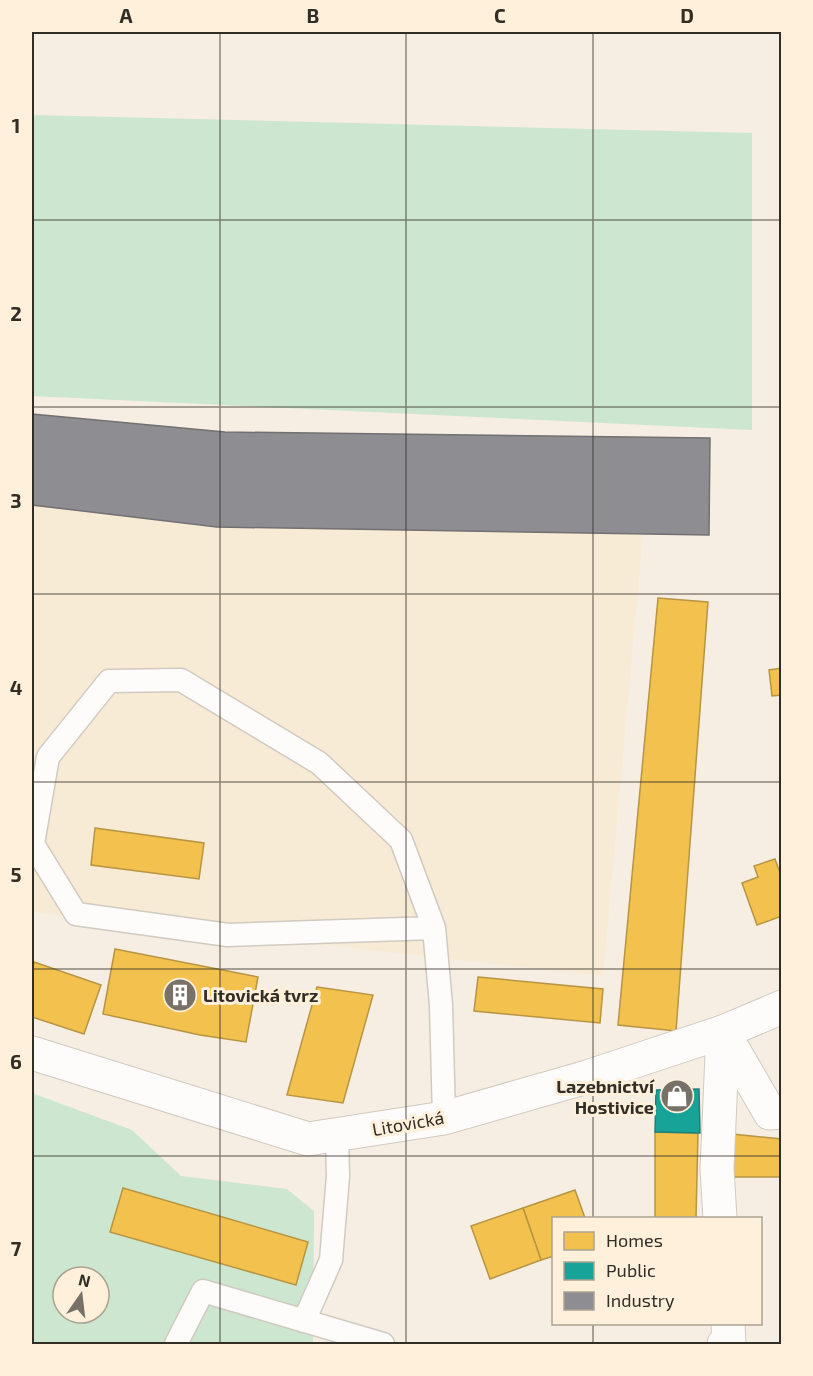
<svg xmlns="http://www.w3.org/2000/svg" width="813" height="1376" viewBox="0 0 813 1376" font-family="'Exo 2',sans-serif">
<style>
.built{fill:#f8ebd5}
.green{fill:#cce6cf;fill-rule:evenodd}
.homes{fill:#f2c14e;stroke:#b89542;stroke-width:1.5}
.public{fill:#17a398;stroke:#1f8076;stroke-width:1.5}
.industry{fill:#8d8d92;stroke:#727071;stroke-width:1.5}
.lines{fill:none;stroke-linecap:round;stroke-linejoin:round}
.service-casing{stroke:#d0cac1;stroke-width:25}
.minor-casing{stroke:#d0cac1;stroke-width:35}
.tertiary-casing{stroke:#d0cac1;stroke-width:35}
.service{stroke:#fefcfb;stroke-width:22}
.minor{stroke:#fefcfb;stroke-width:33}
.tertiary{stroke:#fefcfb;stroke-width:33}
.grid{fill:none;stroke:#322d25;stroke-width:1.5;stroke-opacity:0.55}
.labels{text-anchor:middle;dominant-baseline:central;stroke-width:6;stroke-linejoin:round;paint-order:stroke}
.poi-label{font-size:18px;font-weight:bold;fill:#322d25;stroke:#fef0da;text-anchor:start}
.street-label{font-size:18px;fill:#322d25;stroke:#fef0da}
.neatline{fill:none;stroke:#322d25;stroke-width:2}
.grid-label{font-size:20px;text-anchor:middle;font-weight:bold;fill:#322d25}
</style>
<rect width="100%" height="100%" fill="#f6eee2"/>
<polygon class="built" points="32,505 217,527 643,534 603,976 32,912"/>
<g class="green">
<polygon points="32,115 752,133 752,430 32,396"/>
<path d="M 32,1093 L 132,1130 L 181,1176 L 287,1189 L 314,1211 L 313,1344 L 32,1344 ZM 63,1277 L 99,1277 L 99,1313 L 63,1313 Z"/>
</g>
<g class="homes">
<polygon points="658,598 708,602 676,1031 618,1025"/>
<polygon points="782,668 782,695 772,696 769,670"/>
<polygon points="95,828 204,843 199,879 91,865"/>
<polygon points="775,859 779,870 782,869 782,916 757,925 742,883 758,877 754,866"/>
<polygon points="115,949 258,977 246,1042 200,1035 103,1014"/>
<polygon points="34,962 101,985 84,1034 32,1017 32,970"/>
<polygon points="478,977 603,989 600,1023 474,1011"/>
<polygon points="317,987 373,995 343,1103 287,1095"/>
<polygon points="655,1132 698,1133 696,1218 655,1218"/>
<polygon points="732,1134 782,1139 782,1177 727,1177"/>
<polygon points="123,1188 308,1242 296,1285 110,1232"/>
<polygon points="575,1190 585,1218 554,1218 554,1256 541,1260 523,1208"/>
<polygon points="523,1208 541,1260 490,1279 471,1226"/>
</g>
<polygon class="public" points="699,1089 700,1133 655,1132 656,1090"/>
<polygon class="industry" points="32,414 225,432 710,438 709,535 217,527 32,505"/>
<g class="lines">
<g class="service-casing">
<g id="service">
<polyline points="434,928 228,935 76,914 33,844 48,757 109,681 181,680 319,763 401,840 434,928 441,1005 444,1118"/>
<polyline points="304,1321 331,1260 338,1176 337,1135"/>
<polyline points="176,1344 203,1291 383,1344"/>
</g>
</g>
<g class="minor-casing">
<g id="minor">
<polyline points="723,1032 770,1113 782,1112"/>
<polyline points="720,1218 717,1169 723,1032"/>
<polyline points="724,1344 729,1344 728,1324"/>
</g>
</g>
<g class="tertiary-casing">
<polyline id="tertiary" points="32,1053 308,1139 444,1118 587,1077 723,1032 782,1007"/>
</g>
<use href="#service" class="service"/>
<use href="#minor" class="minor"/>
<use href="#tertiary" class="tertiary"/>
</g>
<path class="grid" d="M 220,32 L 220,1344M 406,32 L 406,1344M 593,32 L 593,1218M 32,220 L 782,220M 32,407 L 782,407M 32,594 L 782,594M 32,782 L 782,782M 32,969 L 782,969M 32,1156 L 782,1156M 593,1324 L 593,1344"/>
<defs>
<g id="building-disc" transform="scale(1.725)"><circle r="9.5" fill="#777167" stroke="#fef0da"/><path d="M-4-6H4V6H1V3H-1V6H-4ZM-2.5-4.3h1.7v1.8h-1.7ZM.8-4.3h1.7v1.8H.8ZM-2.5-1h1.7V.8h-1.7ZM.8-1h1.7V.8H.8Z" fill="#fff"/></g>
<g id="shop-disc" transform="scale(1.725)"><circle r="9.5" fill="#777167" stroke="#fef0da"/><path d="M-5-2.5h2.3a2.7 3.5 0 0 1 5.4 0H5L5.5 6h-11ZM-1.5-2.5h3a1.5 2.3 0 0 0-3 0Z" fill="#fff"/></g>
</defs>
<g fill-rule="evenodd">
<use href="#building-disc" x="180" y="995"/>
<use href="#shop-disc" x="677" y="1096"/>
</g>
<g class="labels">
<g class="poi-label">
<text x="203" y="995">Litovická tvrz</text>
<text x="654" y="1086" text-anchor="end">Lazebnictví<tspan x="654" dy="21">Hostivice</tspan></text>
</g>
<g class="street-label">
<text transform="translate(408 1123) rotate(-10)">Litovická</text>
</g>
</g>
<rect width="813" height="1376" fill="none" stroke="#fef0da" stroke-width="66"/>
<rect x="552" y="1217" width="210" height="108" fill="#fef0da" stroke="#aca292" stroke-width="1.5"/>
<rect x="564" y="1232" width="30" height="18" fill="#f2c14e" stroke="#aca292" stroke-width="1.5"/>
<text x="606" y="1247" font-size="18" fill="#322d25">Homes</text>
<rect x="564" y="1262" width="30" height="18" fill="#17a398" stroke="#aca292" stroke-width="1.5"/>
<text x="606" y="1277" font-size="18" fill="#322d25">Public</text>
<rect x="564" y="1292" width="30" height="18" fill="#8d8d92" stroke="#aca292" stroke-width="1.5"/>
<text x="606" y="1307" font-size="18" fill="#322d25">Industry</text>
<g transform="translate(81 1295) rotate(14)"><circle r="28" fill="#fef0da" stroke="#aca292" stroke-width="1.5"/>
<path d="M0-4.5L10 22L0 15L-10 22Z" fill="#777167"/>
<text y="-9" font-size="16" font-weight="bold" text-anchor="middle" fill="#322d25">N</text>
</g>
<rect x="33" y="33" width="747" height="1310" class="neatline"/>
<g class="grid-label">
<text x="126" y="23">A</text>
<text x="313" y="23">B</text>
<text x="500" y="23">C</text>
<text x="687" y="23">D</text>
<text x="16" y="133">1</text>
<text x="16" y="321">2</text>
<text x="16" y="508">3</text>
<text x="16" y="695">4</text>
<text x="16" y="882">5</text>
<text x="16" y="1069">6</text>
<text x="16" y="1256">7</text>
</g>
</svg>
